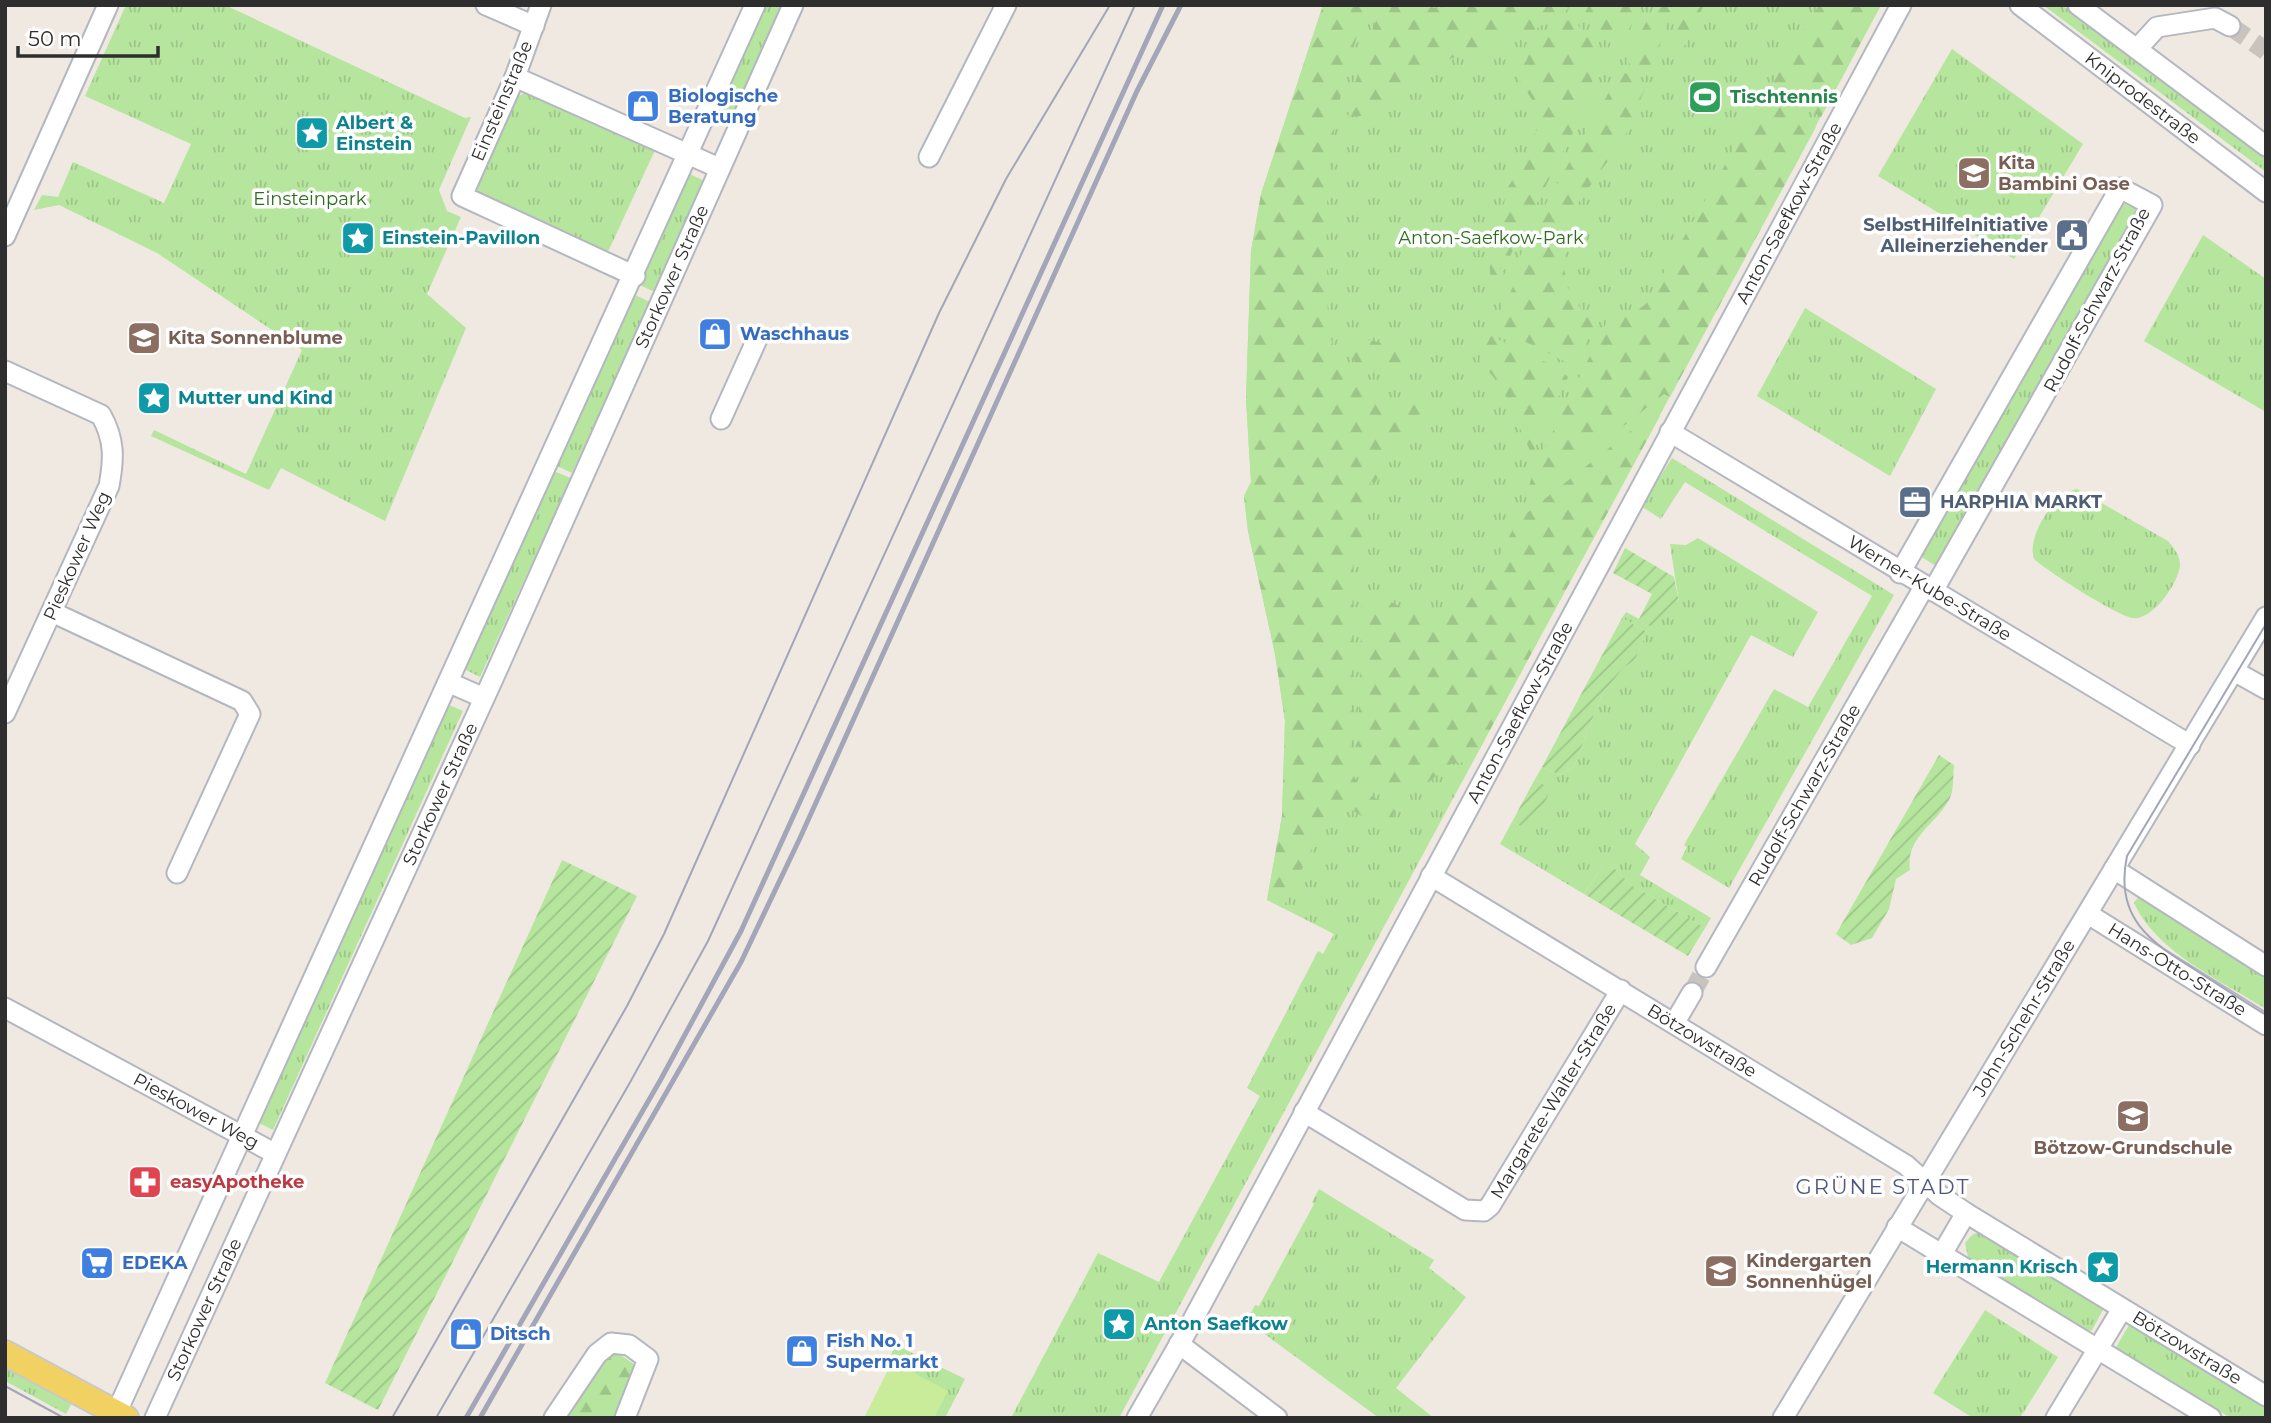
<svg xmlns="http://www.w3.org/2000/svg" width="2271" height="1423" viewBox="0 0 2271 1423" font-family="Montserrat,sans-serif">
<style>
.grass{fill:url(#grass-tufts)}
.forest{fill:url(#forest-firs)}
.garden{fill:url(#garden-furrows)}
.pitch{fill:#c9ec9a}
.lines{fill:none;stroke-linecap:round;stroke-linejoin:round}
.minor-tunnel{stroke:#c8c4bd;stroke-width:19;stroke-dasharray:19 10;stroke-linecap:butt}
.minor-casing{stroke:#b4b7c1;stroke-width:23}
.major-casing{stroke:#c9c9c9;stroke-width:28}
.minor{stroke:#fff;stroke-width:19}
.major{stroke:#f2d163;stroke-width:24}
.tram{stroke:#a3a6b8;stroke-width:2}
.rail{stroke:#a3a6b8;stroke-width:5}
.labels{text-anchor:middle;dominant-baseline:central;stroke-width:7;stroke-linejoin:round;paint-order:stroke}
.shop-label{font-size:18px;font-weight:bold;fill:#366cbe;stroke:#fff;text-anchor:start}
.leisure-label{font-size:18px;font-weight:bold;fill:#27864d;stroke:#fff;text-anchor:start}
.street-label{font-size:18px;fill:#2e2e2e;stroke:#fff}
.culture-label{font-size:18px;font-weight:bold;fill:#0d838f;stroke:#fff;text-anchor:start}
.education-label{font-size:18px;font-weight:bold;fill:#785e54;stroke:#fff;text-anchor:start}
.park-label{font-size:18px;fill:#2c6e1b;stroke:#fff}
.service-label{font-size:18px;font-weight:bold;fill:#4e5e75;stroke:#fff;text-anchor:end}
.health-label{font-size:18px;font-weight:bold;fill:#be3a42;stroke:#fff;text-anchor:start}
.quarter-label{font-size:21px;letter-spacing:2px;fill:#4d5680;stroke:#fff}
</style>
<defs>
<pattern id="grass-tufts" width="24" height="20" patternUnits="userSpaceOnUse" patternTransform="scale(1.75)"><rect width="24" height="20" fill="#b6e59e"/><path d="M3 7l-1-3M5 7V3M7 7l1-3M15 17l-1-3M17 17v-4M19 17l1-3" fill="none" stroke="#9dc588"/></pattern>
<pattern id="forest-firs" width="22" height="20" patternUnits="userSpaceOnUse" patternTransform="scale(1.75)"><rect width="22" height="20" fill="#b6e59e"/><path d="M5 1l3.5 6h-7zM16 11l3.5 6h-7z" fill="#9dc588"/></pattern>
<pattern id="garden-furrows" width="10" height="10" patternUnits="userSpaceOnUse" patternTransform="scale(1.75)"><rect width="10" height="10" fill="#b6e59e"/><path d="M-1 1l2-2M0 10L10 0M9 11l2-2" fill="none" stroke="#9dc588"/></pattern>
</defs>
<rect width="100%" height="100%" fill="#efe9e1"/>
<g class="grass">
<polygon points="126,5 225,5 465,118 471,117 439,190 447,211 461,217 427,294 466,328 385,521 281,468 269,490 151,436 154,430 246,474 302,350 157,253 59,205 34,210 42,195 58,197 73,162 164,203 191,144 85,96"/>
<polygon points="763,5 784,5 733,116 716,108"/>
<polygon points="1323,5 1881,5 1119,1418 1011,1418 1098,1253 1159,1282 1260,1096 1247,1088 1318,951 1323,954 1334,934 1267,900 1282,816 1285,721 1275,654 1248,531 1244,496 1251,482 1246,399 1251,251 1261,194"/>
<polygon points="2043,5 2062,5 2266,157 2266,172"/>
<polygon points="1952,49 2083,144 2014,259 1878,176"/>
<polygon points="525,93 656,148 607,254 479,193 476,186 516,97"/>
<polygon points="685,172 705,181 655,292 635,283"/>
<polygon points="2121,203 2140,210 1936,566 1920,556"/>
<polygon points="2203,235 2266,279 2266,412 2144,341"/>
<polygon points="631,293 650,302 572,473 553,464"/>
<polygon points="1805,308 1936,389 1890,476 1757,396"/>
<polygon points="1672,458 1894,595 1729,888 1681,859 1687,847 1684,845 1774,689 1808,707 1872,596 1685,482 1661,519 1641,506"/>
<polygon points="551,470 571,478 480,677 462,668"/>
<path d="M 2077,489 L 2168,541 C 2174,548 2180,555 2180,565 C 2179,583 2152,621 2133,618 C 2117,616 2047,571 2034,559 C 2026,537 2054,493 2077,489 Z"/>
<polygon points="1698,538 1818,612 1793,657 1751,635 1635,844 1650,857 1640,875 1711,918 1705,928 1631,885 1612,866 1603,866 1584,894 1500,844 1512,822 1523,827 1548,789 1535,779 1542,767 1560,775 1574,767 1601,696 1624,667 1635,660 1647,632 1622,618 1626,612 1639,619 1679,603 1670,544 1686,545"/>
<polygon points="447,704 463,711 273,1130 257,1122"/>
<path d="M 2139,896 L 2266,977 L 2266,1009 C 2222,981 2156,952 2134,903 Z"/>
<polygon points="1319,1189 1434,1260 1429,1268 1466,1297 1396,1388 1434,1418 1379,1418 1247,1321 1255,1305 1259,1306 1314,1204 1312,1202"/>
<polygon points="1979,1233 2104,1308 2092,1330 2088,1331 1968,1257 1965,1243 1973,1234"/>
<polygon points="1985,1310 2058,1357 2020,1418 1973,1418 1933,1393"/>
<polygon points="2129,1325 2266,1406 2266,1418 2231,1418 2115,1349"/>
<polygon points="896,1345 965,1379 945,1418 934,1418 947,1391 888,1360"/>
<polygon points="5,1367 72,1403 66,1414 5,1381"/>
</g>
<g class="forest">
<path d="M 1323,5 L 1369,5 C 1333,92 1324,181 1327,274 C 1328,298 1326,326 1334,349 C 1341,370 1358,384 1376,396 L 1375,399 L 1388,403 L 1389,400 L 1431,404 L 1390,454 L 1375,483 L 1371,481 L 1366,492 L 1368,496 L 1365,533 L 1353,558 L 1351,767 C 1356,789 1373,801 1394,803 L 1393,829 L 1370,821 L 1347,807 L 1319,834 L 1283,908 L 1267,900 L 1282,816 L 1285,721 L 1275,654 L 1248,531 L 1244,496 L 1251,482 L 1246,399 L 1251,251 L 1261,194 Z"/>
<polygon points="1382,5 1415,8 1567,5 1568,9 1520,39 1502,36 1487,46 1424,68 1373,115 1348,117 1361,60"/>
<polygon points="1589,5 1642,5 1622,42 1614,48 1585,13"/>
<polygon points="1655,5 1674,5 1649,77 1626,61"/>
<polygon points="1684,5 1704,5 1679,57 1669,53"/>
<polygon points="1819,5 1881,5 1821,117 1769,89"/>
<polygon points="1572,18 1605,57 1597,60 1590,70 1594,91 1510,256 1504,255 1498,266 1504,273 1493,298 1487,244 1492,218 1504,204 1506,190 1519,170 1537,129 1536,106 1518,78 1518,73 1527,59 1525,45"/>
<polygon points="1621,71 1647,84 1624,138 1576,206 1565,245 1564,267 1568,289 1582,311 1598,318 1577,362 1570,364 1502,330 1497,318 1515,283 1525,280 1524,274 1515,267 1536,221"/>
<polygon points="1763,98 1816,127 1670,397 1664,394 1538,494 1526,498 1533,472 1610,315 1632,314 1646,304"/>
<polygon points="1491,336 1558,368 1568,377 1532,455 1501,386 1479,360"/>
<path d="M 1359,337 C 1366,341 1373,340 1381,343 C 1402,349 1416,372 1404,392 L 1389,369 L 1360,371 L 1344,344 Z"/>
<polygon points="1656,411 1660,416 1473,761 1451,764 1425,785 1399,795 1377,791 1368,782 1361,770 1358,745 1362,592 1369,591 1411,612 1428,616 1452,612 1468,602 1491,571 1518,520"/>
<polygon points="619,1354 634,1364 632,1380 614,1418 563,1418 606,1355"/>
</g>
<g class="garden">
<polygon points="1625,548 1674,577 1679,603 1653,628 1639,619 1652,594 1613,573"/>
<polygon points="1622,618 1647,632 1635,660 1624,667 1601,696 1574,767 1560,775 1542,767"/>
<path d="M 1939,755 L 1954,765 C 1953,775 1954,789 1950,798 C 1937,824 1905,837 1910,870 L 1896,879 L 1889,909 L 1872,938 L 1851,945 L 1836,934 Z"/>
<polygon points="1535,779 1548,788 1543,817 1523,827 1512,822"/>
<polygon points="562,860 637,896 378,1410 325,1383"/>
<polygon points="1603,866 1612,866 1631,885 1705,928 1688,956 1584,894"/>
</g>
<polygon class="pitch" points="892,1362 948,1391 934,1418 864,1418"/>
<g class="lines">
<g class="minor-tunnel">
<polyline points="2230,26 2266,51"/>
<polyline points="1692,993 1706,967"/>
</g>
<g class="minor-casing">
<g id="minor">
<polyline points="486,5 534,26"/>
<polyline points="541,5 515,77 462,196 635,276"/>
<path id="s1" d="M 2020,5 L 2266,192"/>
<polyline points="2078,5 2266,146"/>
<polyline points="2137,49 2157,27 2215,18 2230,26"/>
<polyline points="515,77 719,168"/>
<polyline points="929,157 1006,5"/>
<polyline points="5,236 108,5"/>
<path d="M 5,371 L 101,415 C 115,440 114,459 109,486 L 5,713"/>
<polyline points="721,419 758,337"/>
<path id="s2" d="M 1670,432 L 2190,745"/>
<polyline points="1900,573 2120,188 2152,205 1933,591"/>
<polyline points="52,612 242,701 250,714 177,873"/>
<polyline points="2234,671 2266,689"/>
<polyline points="450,683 484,698"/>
<polyline points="2114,869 2266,966"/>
<path id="s3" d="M 1431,876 L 1906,1165 L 1939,1195 L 1966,1213 L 2266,1396"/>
<path id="s4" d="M 2088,914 L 2266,1025"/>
<path id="s5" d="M 1706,967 L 1924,587"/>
<path id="s6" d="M 5,1008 L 274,1153"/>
<polyline points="1675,1022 1692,993"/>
<path id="s7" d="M 1304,1112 L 1465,1210 L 1484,1211 L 1490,1206 L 1621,990"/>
<polyline points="1897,1227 2211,1418"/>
<polyline points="1942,1254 1966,1213"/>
<polyline points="1179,1344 1277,1418"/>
<polyline points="114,1418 755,5"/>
<path id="s8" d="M 155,1418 L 493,679 L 793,5"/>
<polyline points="554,1418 597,1354 611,1343 629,1345 648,1359 625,1418"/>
<path id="s9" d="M 1137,1418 L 1188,1329 L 1901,5"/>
<path id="s10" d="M 1783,1418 L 2266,617"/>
<polyline points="2056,1418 2122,1309"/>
</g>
</g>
<g class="major-casing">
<polyline id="major" points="5,1353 126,1418"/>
</g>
<use href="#minor" class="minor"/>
<use href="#major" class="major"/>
<g class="tram">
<path d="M 2266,624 L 2127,856 C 2114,918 2150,942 2197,971 C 2220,986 2243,1001 2266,1015"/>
<polyline points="5,1386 64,1418"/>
<polyline points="392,1418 627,1006 664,934 939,313 1006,179 1110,5"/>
<polyline points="436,1418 628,1086 708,941 1135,5"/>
</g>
<g class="rail">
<polyline points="466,1418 661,1079 741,931 1163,5"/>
<polyline points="480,1418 741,962 800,838 1137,91 1181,5"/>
</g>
</g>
<defs>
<g id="stadium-square" transform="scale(1.75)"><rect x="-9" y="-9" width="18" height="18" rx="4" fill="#2e9e5b" stroke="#fff"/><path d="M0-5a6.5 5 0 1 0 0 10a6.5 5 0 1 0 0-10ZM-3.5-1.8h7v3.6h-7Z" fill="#fff"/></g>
<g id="shop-square" transform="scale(1.75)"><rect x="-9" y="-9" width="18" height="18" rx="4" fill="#3f7fe0" stroke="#fff"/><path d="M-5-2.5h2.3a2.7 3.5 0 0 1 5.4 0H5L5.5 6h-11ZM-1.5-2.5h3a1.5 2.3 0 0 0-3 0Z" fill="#fff"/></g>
<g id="sight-square" transform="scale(1.75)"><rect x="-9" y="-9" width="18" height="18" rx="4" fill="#0f9aa8" stroke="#fff"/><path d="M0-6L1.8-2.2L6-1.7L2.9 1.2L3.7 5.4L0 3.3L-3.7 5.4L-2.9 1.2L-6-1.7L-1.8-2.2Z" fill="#fff"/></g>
<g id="school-square" transform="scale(1.75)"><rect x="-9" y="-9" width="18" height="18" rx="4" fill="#8d6e63" stroke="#fff"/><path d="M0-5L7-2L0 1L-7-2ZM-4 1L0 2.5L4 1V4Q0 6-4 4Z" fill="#fff"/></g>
<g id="civic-square" transform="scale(1.75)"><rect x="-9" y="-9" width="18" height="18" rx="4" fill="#5c6f8a" stroke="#fff"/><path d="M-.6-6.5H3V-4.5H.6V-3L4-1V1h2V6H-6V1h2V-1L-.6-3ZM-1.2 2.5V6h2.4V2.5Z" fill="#fff"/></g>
<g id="office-square" transform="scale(1.75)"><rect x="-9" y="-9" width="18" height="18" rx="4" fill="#5c6f8a" stroke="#fff"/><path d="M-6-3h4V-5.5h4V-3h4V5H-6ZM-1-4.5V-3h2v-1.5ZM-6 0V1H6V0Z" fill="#fff"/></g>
<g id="pharmacy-square" transform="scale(1.75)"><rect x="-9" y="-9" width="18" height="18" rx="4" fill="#e0444e" stroke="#fff"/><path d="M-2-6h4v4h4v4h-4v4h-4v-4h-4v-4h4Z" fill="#fff"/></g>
<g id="supermarket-square" transform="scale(1.75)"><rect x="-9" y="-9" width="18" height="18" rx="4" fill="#3f7fe0" stroke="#fff"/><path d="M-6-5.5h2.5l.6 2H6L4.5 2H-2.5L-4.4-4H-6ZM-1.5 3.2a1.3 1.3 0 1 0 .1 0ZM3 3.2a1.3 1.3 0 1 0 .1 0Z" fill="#fff"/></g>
</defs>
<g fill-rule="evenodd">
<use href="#stadium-square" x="1705" y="97"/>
<use href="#shop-square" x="643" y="106"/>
<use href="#sight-square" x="312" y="133"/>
<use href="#school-square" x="1974" y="173"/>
<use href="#civic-square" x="2072" y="235"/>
<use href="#sight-square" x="358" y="238"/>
<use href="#shop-square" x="715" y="334"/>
<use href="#school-square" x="144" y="338"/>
<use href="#sight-square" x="154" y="398"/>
<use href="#office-square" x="1915" y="502"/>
<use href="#school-square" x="2133" y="1116"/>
<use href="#pharmacy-square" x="145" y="1182"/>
<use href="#supermarket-square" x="97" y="1263"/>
<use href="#sight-square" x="2103" y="1267"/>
<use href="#school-square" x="1721" y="1271"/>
<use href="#sight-square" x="1119" y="1324"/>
<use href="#shop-square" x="466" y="1334"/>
<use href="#shop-square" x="802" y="1351"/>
</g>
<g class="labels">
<g class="shop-label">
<text x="668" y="96">Biologische<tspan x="668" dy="21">Beratung</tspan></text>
<text x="740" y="334">Waschhaus</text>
<text x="122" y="1263">EDEKA</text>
<text x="490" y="1334">Ditsch</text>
<text x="826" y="1341">Fish No. 1<tspan x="826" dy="21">Supermarkt</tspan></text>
</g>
<g class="leisure-label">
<text x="1730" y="97">Tischtennis</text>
</g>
<g class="street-label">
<text stroke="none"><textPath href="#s1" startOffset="154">Kniprodestraße</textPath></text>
<text transform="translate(502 101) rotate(-67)">Einsteinstraße</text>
<text stroke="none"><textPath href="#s9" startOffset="1370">Anton-Saefkow-Straße</textPath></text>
<text stroke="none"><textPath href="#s8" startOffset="1253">Storkower Straße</textPath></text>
<text transform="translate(2097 300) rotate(-62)">Rudolf-Schwarz-Straße</text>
<text transform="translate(77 556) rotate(-66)">Pieskower Weg</text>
<text stroke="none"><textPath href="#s2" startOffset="303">Werner-Kube-Straße</textPath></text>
<text stroke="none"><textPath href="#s9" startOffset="803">Anton-Saefkow-Straße</textPath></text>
<text stroke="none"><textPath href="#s8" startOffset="686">Storkower Straße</textPath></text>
<text stroke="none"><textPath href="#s5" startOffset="198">Rudolf-Schwarz-Straße</textPath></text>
<text stroke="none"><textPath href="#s4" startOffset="105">Hans-Otto-Straße</textPath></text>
<text stroke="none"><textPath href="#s10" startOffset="467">John-Schehr-Straße</textPath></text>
<text stroke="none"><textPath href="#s3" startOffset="317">Bötzowstraße</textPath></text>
<text stroke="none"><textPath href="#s7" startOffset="338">Margarete-Walter-Straße</textPath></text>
<text stroke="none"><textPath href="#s6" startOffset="217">Pieskower Weg</textPath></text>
<text stroke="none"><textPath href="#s8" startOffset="119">Storkower Straße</textPath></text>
<text stroke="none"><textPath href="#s3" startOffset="892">Bötzowstraße</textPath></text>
</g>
<g class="culture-label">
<text x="336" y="123">Albert &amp;<tspan x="336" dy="21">Einstein</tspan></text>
<text x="382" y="238">Einstein-Pavillon</text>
<text x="178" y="398">Mutter und Kind</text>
<text x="2078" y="1267" text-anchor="end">Hermann Krisch</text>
<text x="1144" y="1324">Anton Saefkow</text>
</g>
<g class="education-label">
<text x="1998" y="163">Kita<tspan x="1998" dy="21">Bambini Oase</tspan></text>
<text x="168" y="338">Kita Sonnenblume</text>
<text x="2133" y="1148" text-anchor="middle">Bötzow-Grundschule</text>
<text x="1746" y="1261">Kindergarten<tspan x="1746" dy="21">Sonnenhügel</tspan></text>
</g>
<g class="park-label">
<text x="310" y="199">Einsteinpark</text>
<text x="1491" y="238">Anton-Saefkow-Park</text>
</g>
<g class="service-label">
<text x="2048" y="225">SelbstHilfeInitiative<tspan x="2048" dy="21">Alleinerziehender</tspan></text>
<text x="1940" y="502" text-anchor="start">HARPHIA MARKT</text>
</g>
<g class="health-label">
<text x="170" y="1182">easyApotheke</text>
</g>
<g class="quarter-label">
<text x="1883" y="1186">GRÜNE STADT</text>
</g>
</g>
<rect width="2271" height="1423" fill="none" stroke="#2e2e2e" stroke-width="14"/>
<path d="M18 46v10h140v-10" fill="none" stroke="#2e2e2e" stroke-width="3.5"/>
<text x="28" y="46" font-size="21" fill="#2e2e2e" stroke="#ffffff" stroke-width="5" paint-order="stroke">50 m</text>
</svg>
